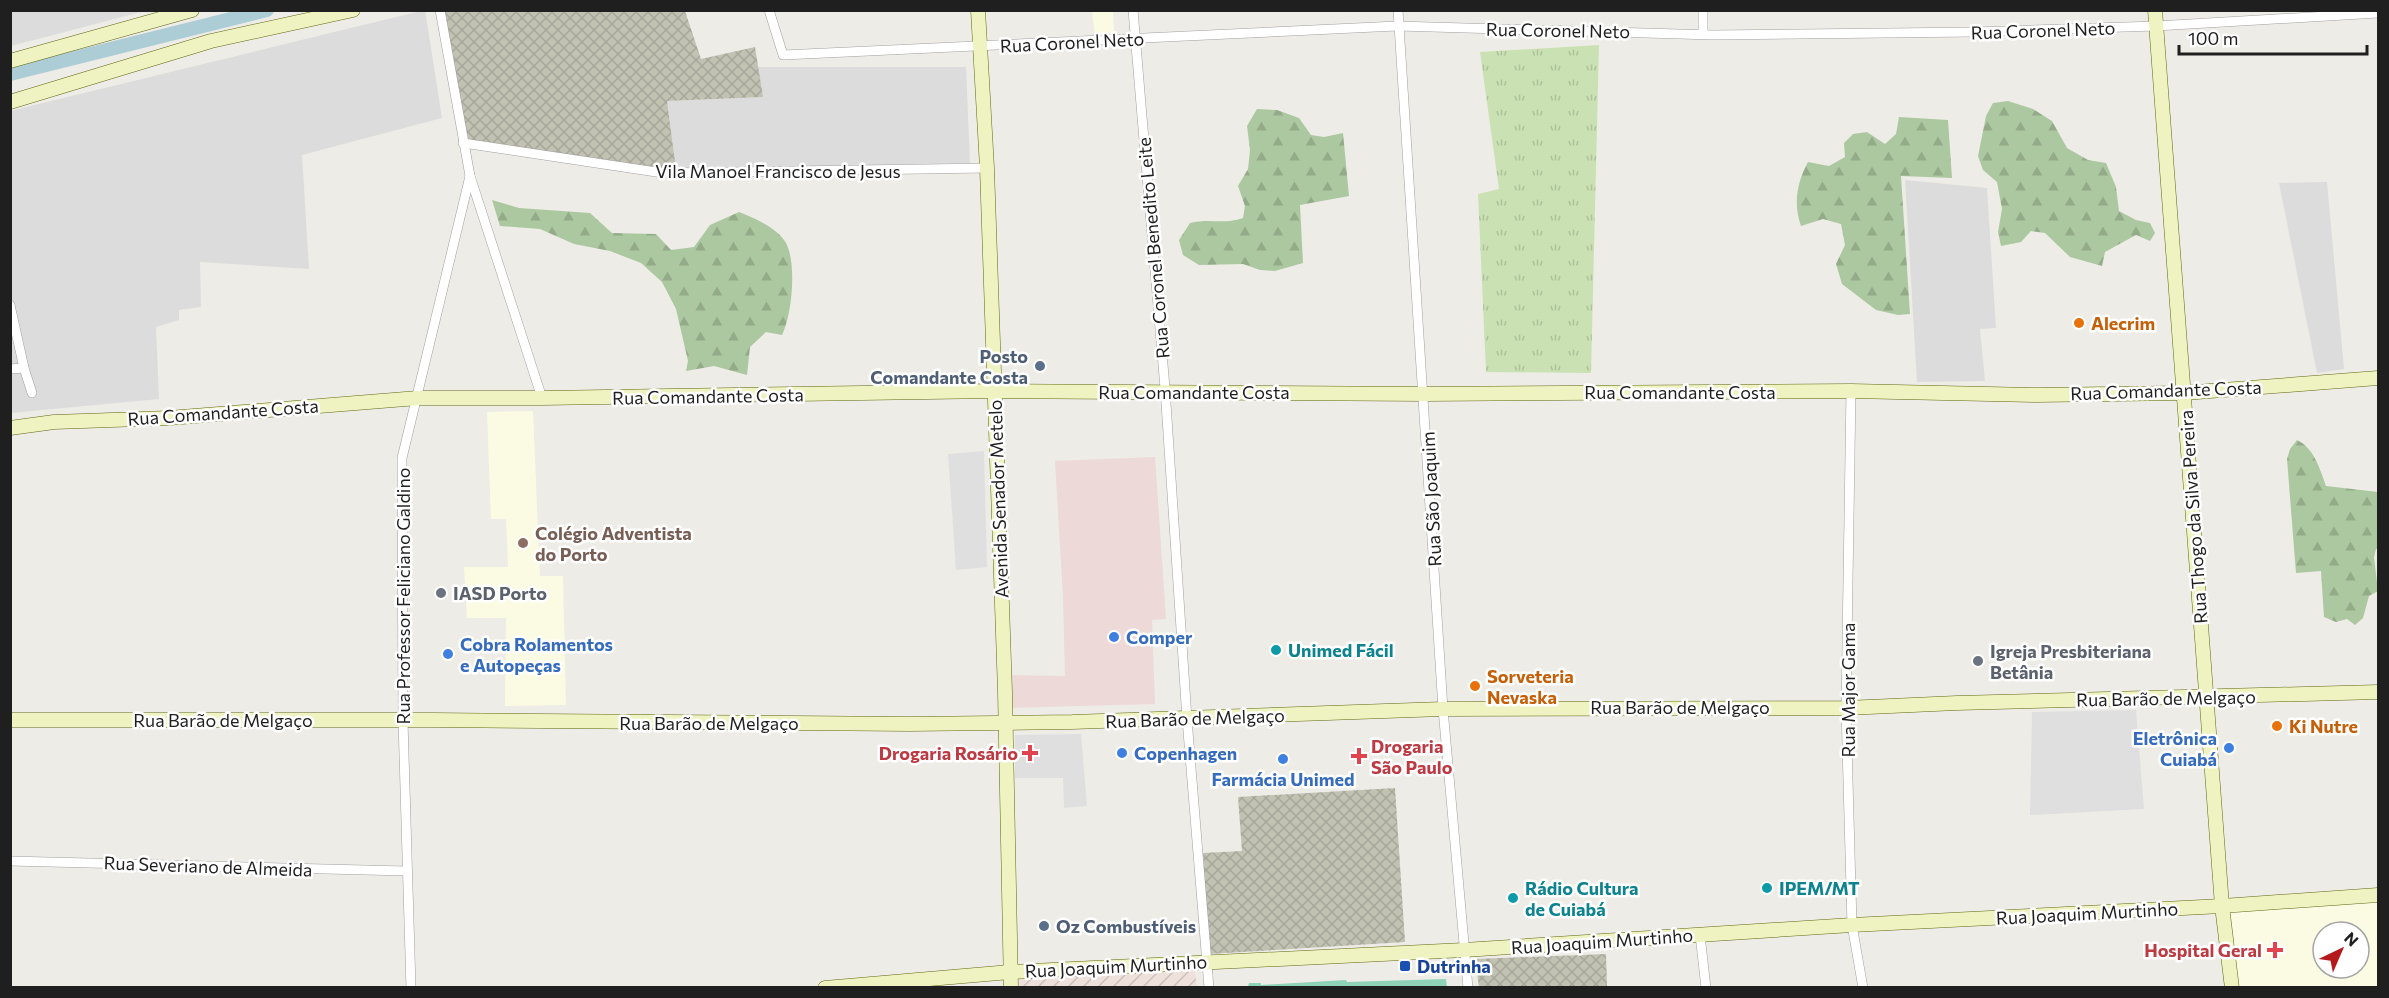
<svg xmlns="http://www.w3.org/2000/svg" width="2389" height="998" viewBox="0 0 2389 998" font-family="Commissioner,sans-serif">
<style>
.residential{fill:#dddcdc}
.commercial{fill:#edd9d8}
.education{fill:#fbfbe3;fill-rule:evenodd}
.military{fill:url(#military-furrows)}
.construction{fill:url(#construction-cross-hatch)}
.grass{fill:url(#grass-tufts)}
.forest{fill:url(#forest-firs)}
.pitch{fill:#8ed3b8}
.parking{fill:#dfdfdf}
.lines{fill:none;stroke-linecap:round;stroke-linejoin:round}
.canal{stroke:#accdd6;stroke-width:14}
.street-casing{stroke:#a0a0a0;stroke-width:10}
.secondary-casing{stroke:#606913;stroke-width:15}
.street{stroke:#fff;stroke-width:9}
.secondary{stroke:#eff2c1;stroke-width:14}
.food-dot{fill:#e8710a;stroke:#fff;stroke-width:2}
.service-dot{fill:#5c6f8a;stroke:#fff;stroke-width:2}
.education-dot{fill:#8d6e63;stroke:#fff;stroke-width:2}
.worship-dot{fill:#6b7280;stroke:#fff;stroke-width:2}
.shop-dot{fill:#3f7fe0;stroke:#fff;stroke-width:2}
.culture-dot{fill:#0f9aa8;stroke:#fff;stroke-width:2}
.health-dot{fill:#e0444e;stroke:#fff;stroke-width:2}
.transit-dot{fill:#1a4fb4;stroke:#fff;stroke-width:2}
.labels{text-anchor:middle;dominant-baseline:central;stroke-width:5;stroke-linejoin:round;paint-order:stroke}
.street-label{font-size:18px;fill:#1f1f1f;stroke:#fff}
.food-label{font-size:18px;font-weight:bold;fill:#c56008;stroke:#fff;text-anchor:start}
.service-label{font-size:18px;font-weight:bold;fill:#4e5e75;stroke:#fff;text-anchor:end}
.education-label{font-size:18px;font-weight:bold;fill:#785e54;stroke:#fff;text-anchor:start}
.worship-label{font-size:18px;font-weight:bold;fill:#5b616d;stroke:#fff;text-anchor:start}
.shop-label{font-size:18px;font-weight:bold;fill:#366cbe;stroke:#fff;text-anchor:start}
.culture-label{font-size:18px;font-weight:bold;fill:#0d838f;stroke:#fff;text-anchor:start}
.health-label{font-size:18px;font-weight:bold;fill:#be3a42;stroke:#fff;text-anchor:end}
.transit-label{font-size:18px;font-weight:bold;fill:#164399;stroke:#fff;text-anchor:start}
</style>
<defs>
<pattern id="military-furrows" width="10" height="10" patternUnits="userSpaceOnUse" patternTransform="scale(1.5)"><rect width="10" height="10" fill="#eee0db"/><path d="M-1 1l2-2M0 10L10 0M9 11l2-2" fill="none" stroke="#ccc0bc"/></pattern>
<pattern id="construction-cross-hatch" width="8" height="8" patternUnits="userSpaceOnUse" patternTransform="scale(1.5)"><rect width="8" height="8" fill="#c2c2b3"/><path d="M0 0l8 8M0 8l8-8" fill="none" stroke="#a6a69a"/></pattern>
<pattern id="grass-tufts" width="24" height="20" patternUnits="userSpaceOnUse" patternTransform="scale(1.5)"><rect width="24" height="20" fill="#cae2b3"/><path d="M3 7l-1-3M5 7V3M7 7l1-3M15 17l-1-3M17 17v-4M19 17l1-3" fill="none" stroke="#adc19a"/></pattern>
<pattern id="forest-firs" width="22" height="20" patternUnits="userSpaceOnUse" patternTransform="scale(1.5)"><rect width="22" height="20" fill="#acc8a0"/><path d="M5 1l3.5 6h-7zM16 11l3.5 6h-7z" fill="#94ab89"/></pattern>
</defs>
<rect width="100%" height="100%" fill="#eeece6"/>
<g class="residential">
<polygon points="11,10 145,10 145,11 11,46"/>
<polygon points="425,10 442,118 302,155 309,269 200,262 201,307 179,310 179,320 156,327 159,399 11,413 10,111"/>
<polygon points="758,67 966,67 970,163 676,169 667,101 762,97"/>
<polygon points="1905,180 1987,188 1996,328 1980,329 1985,381 1917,382"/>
<polygon points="2327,182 2344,369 2317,373 2279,183"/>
</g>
<polygon class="commercial" points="1155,457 1166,619 1152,620 1155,704 1010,708 1009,675 1065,676 1063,597 1055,461"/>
<g class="education">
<polygon points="1092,11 1113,11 1114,30 1110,36 1095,36"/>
<polygon points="533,411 540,576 563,576 566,705 505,706 506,618 467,618 464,567 508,567 506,519 491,519 487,412"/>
<path d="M 2378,895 L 2378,987 L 2231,987 L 2222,906 ZM 2323,932 L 2359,932 L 2359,968 L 2323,968 Z"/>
</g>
<polygon class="military" points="1192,969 1195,972 1197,987 1018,988 1017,981 1020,978"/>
<g class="construction">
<polygon points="444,11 685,11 701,59 755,47 763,97 667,101 676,169 661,170 465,140"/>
<polygon points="1395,788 1405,942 1209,954 1203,853 1242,851 1238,797"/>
<polygon points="1606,954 1607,987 1479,987 1475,959"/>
</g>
<polygon class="grass" points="1599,45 1591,373 1486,372 1478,194 1499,189 1480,52"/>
<g class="forest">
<polygon points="2008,101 2033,109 2052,121 2067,148 2088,160 2106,163 2116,187 2119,211 2136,220 2150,223 2155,233 2150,241 2136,235 2105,252 2102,266 2070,257 2045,233 2031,231 2021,242 2001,246 1998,232 2002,209 1997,182 1983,170 1978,156 1986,116 1993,103"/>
<path d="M 1257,109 L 1277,110 L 1299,118 L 1311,135 L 1324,137 L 1343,133 L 1349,196 L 1300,205 L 1303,263 L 1275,271 L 1260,270 L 1243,264 L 1199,265 L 1183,255 L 1179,240 L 1190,223 C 1211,218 1223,225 1243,218 L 1245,206 L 1238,186 L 1248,169 L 1250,150 L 1247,126 Z"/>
<path d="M 1899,117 L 1948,120 L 1952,178 L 1901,176 L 1910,314 L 1898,315 L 1876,310 L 1842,284 L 1836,264 L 1845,245 L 1841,224 L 1823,219 L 1801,226 C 1793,204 1797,182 1808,162 L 1829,166 L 1845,157 L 1844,143 L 1853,134 L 1867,132 L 1885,144 L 1896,134 Z"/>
<path d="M 492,200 L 519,208 L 590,213 L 612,233 L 656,234 L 671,250 L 694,247 L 710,225 L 739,212 C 754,218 778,228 786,243 C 797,264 792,315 782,335 L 766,332 L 750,347 L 747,375 L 714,366 L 686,371 L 688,361 L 676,309 L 662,282 L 641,263 L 610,251 L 574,244 L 540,229 L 500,226 Z"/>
<path d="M 2297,440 C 2314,448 2320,469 2326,486 L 2378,492 L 2378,549 L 2376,549 L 2374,557 L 2378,591 L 2369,596 L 2363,618 L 2355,625 L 2347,619 L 2336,622 L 2324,617 L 2321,571 L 2296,573 L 2287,459 L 2290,449 Z"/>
</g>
<polygon class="pitch" points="1446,979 1447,987 1223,987 1248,986 1249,983 1261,983 1261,985 1346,980 1347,982"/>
<g class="parking">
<polygon points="984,451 987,567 956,570 948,454"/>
<polygon points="2136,710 2144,809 2030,815 2032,712"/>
<polygon points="1081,734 1087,806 1064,808 1063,778 1015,778 1015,735"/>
</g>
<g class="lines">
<polyline class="canal" points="10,74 267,10"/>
<g class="street-casing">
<g id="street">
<polyline points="440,10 470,176 542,398"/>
<polyline points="769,10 783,55 1397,26 1714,35 1974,32 2156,26 2378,13"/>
<polyline points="1133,10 1165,388 1187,719 1209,988"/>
<polyline points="1398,10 1443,709 1468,988"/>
<polyline points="1703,10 1703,33"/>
<polyline points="463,143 663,173 987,168"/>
<polyline points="10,305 24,368 32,393"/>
<polyline points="10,369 24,368"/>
<polyline points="1851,391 1846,708 1852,925 1863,988"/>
<polyline points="10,861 406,871"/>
<polyline points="1700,935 1706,988"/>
<polyline points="411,988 403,721 402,458 470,176"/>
</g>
</g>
<g class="secondary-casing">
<g id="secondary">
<polyline points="978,10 987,168 1005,692 1011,988"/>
<polyline points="2155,10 2222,906 2232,988"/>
<polyline points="10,61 192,10"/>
<polyline points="10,102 211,41 353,10"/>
<polyline points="10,428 54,422 169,418 418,398 542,398 994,391 1425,394 1851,391 2036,395 2184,393 2378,378"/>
<polyline points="10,720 432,720 910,724 1072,722 1443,709 1846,708 1957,703 2378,692"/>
<polyline points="825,988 1010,972 1464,950 1852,925 2222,906 2378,895"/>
</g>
</g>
<use href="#street" class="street"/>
<use href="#secondary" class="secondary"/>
</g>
<g class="food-dot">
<circle cx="2079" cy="323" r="6"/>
<circle cx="1475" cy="686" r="6"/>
<circle cx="2277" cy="726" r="6"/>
</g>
<g class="service-dot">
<circle cx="1040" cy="366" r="6"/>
<circle cx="1044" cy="926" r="6"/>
</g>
<circle class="education-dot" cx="523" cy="543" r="6"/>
<g class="worship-dot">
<circle cx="441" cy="593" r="6"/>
<circle cx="1978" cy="661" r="6"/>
</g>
<g class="shop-dot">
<circle cx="1114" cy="637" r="6"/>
<circle cx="448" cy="654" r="6"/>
<circle cx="2229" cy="748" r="6"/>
<circle cx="1122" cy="753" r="6"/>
<circle cx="1283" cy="759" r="6"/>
</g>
<g class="culture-dot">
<circle cx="1276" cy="650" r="6"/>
<circle cx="1767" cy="888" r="6"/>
<circle cx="1513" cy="898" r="6"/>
</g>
<g class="health-dot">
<path d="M1027 744h6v6h6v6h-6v6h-6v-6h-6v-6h6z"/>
<path d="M1356 747h6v6h6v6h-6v6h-6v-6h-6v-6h6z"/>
<path d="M2272 941h6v6h6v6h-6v6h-6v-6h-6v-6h6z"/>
</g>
<rect class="transit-dot" x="1399" y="960" width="12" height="12" rx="3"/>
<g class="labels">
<g class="street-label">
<text transform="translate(1558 30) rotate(1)">Rua Coronel Neto</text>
<text transform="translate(2043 30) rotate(-2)">Rua Coronel Neto</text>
<text transform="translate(1072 42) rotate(-3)">Rua Coronel Neto</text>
<text x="778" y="171">Vila Manoel Francisco de Jesus</text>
<text transform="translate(1153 248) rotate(-95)">Rua Coronel Benedito Leite</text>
<text transform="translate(2166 390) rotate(-2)">Rua Comandante Costa</text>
<text x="1194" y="392">Rua Comandante Costa</text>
<text x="1680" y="392">Rua Comandante Costa</text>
<text transform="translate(708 396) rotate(-1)">Rua Comandante Costa</text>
<text transform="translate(223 412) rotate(-4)">Rua Comandante Costa</text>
<text transform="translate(998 499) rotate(-92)">Avenida Senador Metelo</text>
<text transform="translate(1431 499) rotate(-93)">Rua São Joaquim</text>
<text transform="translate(2193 517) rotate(-94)">Rua Thogo da Silva Pereira</text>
<text transform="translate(403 596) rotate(-90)">Rua Professor Feliciano Galdino</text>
<text transform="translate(1848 690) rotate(-90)">Rua Major Gama</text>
<text transform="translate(2166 698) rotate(-1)">Rua Barão de Melgaço</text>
<text x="1680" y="707">Rua Barão de Melgaço</text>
<text transform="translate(1195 718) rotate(-2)">Rua Barão de Melgaço</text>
<text x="223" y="720">Rua Barão de Melgaço</text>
<text x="709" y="723">Rua Barão de Melgaço</text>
<text transform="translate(208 866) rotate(2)">Rua Severiano de Almeida</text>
<text transform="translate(2087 913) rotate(-3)">Rua Joaquim Murtinho</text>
<text transform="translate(1602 941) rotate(-4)">Rua Joaquim Murtinho</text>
<text transform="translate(1116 966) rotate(-3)">Rua Joaquim Murtinho</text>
</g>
<g class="food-label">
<text x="2091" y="323">Alecrim</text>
<text x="1487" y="676">Sorveteria<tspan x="1487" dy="21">Nevaska</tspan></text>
<text x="2289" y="726">Ki Nutre</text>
</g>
<g class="service-label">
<text x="1028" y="356">Posto<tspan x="1028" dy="21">Comandante Costa</tspan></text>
<text x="1056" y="926" text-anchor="start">Oz Combustíveis</text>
</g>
<g class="education-label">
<text x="535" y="533">Colégio Adventista<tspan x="535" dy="21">do Porto</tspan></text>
</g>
<g class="worship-label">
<text x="453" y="593">IASD Porto</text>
<text x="1990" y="651">Igreja Presbiteriana<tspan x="1990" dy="21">Betânia</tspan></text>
</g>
<g class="shop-label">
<text x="1126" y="637">Comper</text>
<text x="460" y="644">Cobra Rolamentos<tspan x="460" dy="21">e Autopeças</tspan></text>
<text x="2217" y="738" text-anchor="end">Eletrônica<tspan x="2217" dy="21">Cuiabá</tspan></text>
<text x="1134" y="753">Copenhagen</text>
<text x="1283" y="779" text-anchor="middle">Farmácia Unimed</text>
</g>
<g class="culture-label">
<text x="1288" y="650">Unimed Fácil</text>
<text x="1525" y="888">Rádio Cultura<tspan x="1525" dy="21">de Cuiabá</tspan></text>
<text x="1779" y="888">IPEM/MT</text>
</g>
<g class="health-label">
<text x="1371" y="746" text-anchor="start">Drogaria<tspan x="1371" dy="21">São Paulo</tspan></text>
<text x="1018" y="753">Drogaria Rosário</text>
<text x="2262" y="950">Hospital Geral</text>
</g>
<g class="transit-label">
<text x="1417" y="966">Dutrinha</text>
</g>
</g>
<rect width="2389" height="998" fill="none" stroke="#1f1f1f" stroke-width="24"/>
<g transform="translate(2341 950) rotate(44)"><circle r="28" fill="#ffffff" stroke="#a5a5a5" stroke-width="1.5"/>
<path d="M0-4.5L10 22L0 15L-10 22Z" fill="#b41a1b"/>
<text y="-9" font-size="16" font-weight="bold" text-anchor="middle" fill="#1f1f1f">N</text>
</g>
<path d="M2179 45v9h188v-9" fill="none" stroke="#1f1f1f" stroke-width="3"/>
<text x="2188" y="45" font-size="18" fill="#1f1f1f" stroke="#ffffff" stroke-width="4.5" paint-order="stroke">100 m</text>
</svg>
